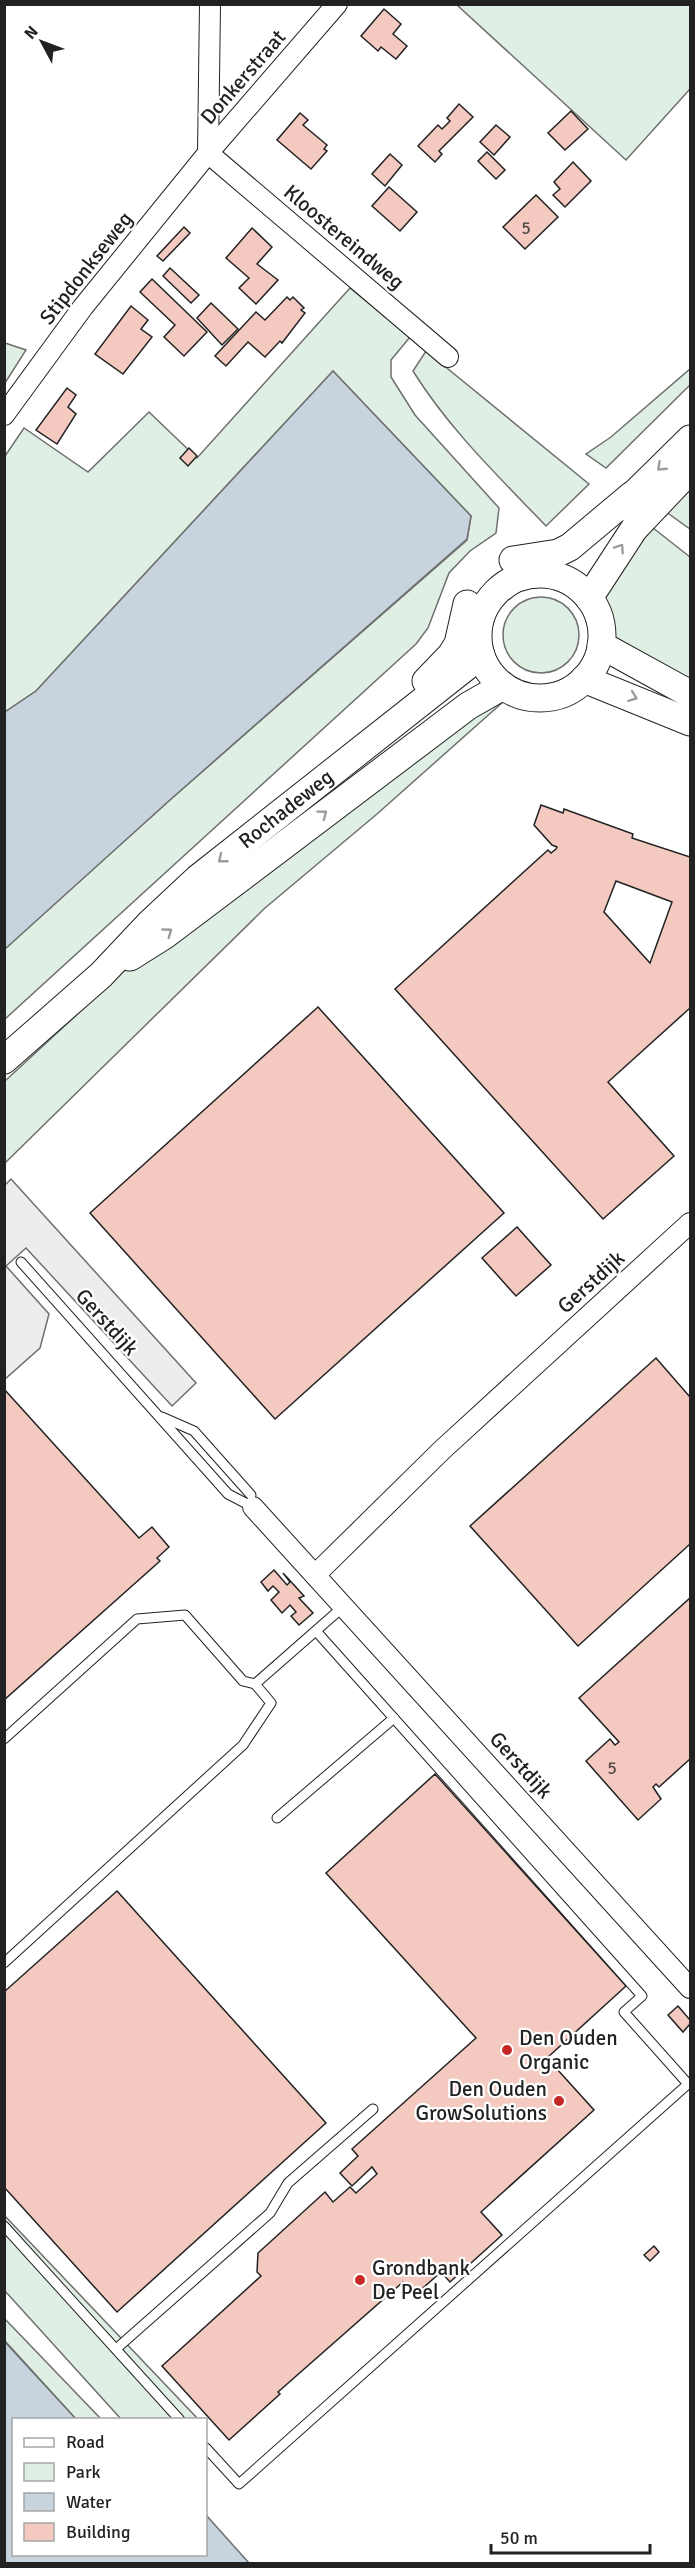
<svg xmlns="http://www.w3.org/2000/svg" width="695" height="2568" viewBox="0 0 695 2568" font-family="Signika,sans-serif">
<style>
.green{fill:#e0efe3;stroke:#6f6f6f;stroke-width:1.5}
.parking{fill:#ededed;stroke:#6f6f6f;stroke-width:1.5}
.water{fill:#c7d3dd;stroke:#6f6f6f;stroke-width:1.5}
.building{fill:#f3c9c0;stroke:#222;stroke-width:1.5;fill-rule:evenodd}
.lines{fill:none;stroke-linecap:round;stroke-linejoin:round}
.lane-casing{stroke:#222;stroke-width:11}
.street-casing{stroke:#222;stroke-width:22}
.secondary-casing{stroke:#222;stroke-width:29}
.lane{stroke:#fff;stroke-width:9}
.street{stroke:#fff;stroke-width:20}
.secondary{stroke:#fff;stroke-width:27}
.oneway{stroke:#9c9c9c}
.poi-dot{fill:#c62828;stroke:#fff;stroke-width:2}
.labels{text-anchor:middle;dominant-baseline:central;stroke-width:4.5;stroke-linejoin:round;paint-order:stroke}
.number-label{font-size:18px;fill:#564c4a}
.street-label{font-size:21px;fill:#222;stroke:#fff}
.poi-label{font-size:21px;fill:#222;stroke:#fff;text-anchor:start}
</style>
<rect width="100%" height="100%" fill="#fff"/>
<g class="green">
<polygon points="457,5 690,5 690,89 626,160"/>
<polygon points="350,288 410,337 391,360 391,377 415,415 499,508 496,533 470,551 449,573 428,628 416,644 5,1019 4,949 171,799 467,540 471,516 333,371 36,691 5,712 5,456 24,428 88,472 149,412 197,458"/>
<polygon points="5,343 26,350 5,383 4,343"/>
<path d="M 426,351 L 589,484 L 546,526 C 499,477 449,429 413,371 Z"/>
<polygon points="690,369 690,385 606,468 586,454 611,437"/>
<polygon points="690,482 690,529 662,509"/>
<polygon points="648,524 690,557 690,688 622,648 608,625 605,601 607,585"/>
<circle cx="541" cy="635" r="38"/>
<polygon points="503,702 377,814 265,908 5,1163 5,1081 124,971 487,703"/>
<polygon points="4,2215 198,2419 121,2419 5,2291"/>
<polygon points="4,2318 101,2419 76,2419 5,2341"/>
</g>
<polygon class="parking" points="11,1179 196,1383 172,1406 26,1248 6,1266 49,1314 40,1348 5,1379 4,1186"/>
<g class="water">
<polygon points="333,371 471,516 467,539 171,799 5,949 5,712 36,691"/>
<polygon points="4,2341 76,2419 14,2420 14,2554 206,2554 206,2515 249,2563 5,2563"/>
</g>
<g class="building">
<polygon points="384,9 401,24 393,34 407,46 396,59 381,47 378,51 361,36"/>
<polygon points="459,104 473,117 439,151 442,154 435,162 418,146 438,125 442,129 450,121 447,118"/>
<polygon points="571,111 588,129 565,150 548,133"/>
<polygon points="300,113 308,120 303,125 327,145 324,149 327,151 311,169 277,140"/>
<polygon points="496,125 510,137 494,155 480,142"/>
<polygon points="487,152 505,170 496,179 478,161"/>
<polygon points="390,154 402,165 385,186 372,174"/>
<polygon points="573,162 591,181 565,207 553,195 560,189 554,182"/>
<polygon points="389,187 417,212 400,231 372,206"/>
<polygon points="536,195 558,217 525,249 503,227"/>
<polygon points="184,227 190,233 163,261 157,256"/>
<polygon points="252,228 272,247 257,264 278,280 256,304 239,288 249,278 226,258"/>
<polygon points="170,268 199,295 191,303 163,276"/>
<polygon points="152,279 207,332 184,356 164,337 175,325 140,292"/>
<polygon points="287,297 290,300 293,297 304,308 301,310 305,313 282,343 280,341 265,357 248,342 226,366 215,356 256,312 265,320"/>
<polygon points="211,303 238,329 222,345 197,318"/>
<polygon points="131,306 148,320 141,329 152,337 123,374 95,354"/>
<polygon points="67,388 76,395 68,407 76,414 57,444 36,430"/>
<polygon points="189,448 197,456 188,466 180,458"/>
<path d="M 541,805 L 563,813 L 564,809 L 633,834 L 632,838 L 690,857 L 690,1008 L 608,1082 L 674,1156 L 603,1219 L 395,989 L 548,850 L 551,853 L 556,849 L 557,847 L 552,845 L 534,825 ZM 616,881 L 672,902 L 650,963 L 604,912 Z"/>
<polygon points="318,1007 504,1213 275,1419 90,1213"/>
<polygon points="517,1227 551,1265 516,1296 482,1258"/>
<polygon points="656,1358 690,1397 690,1544 578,1646 470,1526"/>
<polygon points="4,1389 139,1538 152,1527 169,1547 157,1558 160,1561 4,1700"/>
<polygon points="274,1570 287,1585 290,1582 283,1573 304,1596 299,1598 313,1613 299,1625 291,1616 296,1612 290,1605 282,1613 271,1600 279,1592 273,1586 268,1591 261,1582"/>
<polygon points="690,1598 690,1759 659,1787 656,1784 653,1787 661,1799 638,1820 586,1761 610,1739 615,1745 619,1742 579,1698"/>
<polygon points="435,1774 626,1986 547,2058 594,2110 481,2212 502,2235 450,2282 441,2272 415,2295 403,2282 278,2392 280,2394 229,2440 162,2366 261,2276 257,2272 258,2253 325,2192 333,2202 350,2187 356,2193 377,2174 372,2167 352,2186 340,2173 358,2156 352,2149 476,2038 326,1873"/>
<polygon points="117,1891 326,2123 117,2312 4,2187 4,1992"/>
<polygon points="678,2006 690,2020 690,2024 683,2032 668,2015"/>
<polygon points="654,2246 659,2252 650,2261 644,2255"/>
</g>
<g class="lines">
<g class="lane-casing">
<g id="lane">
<polyline points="21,1262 228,1494 253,1507"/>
<polyline points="162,1417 194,1431 251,1495"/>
<polyline points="4,1739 137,1619 185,1615 243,1681 255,1684"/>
<polyline points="277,1818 394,1718"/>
<polyline points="4,1963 243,1745 271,1703 255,1684 344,1606"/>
<polyline points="4,2226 180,2420"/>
<polyline points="116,2349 270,2213 288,2183 373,2109"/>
<polyline points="206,2448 239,2484 688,2084 624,2012 642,1996 316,1631"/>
</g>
</g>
<g class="street-casing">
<g id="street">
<polyline points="208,153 448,357"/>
<polyline points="208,153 210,4"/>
<polyline points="4,415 83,307 208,153 337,4"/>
<polyline points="253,1507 690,1988"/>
<polyline points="315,1575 442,1450 690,1223"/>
</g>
</g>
<g class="secondary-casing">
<g id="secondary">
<polyline points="621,507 690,439"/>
<polyline points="513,560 558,553 570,547 632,495"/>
<circle cx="540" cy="636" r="62"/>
<polyline points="589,598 634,529 690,470"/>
<polyline points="601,645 690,694"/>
<polyline points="584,679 690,722"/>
<polyline points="426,681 451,655 458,644 467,604"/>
<polyline points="130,957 165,935 468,706 503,686"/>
<path id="s1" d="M 4,1060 L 101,975 L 151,922 L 197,879 L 481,655"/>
</g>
</g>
<use href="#lane" class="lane"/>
<use href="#street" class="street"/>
<use href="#secondary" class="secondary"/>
</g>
<defs><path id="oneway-chevron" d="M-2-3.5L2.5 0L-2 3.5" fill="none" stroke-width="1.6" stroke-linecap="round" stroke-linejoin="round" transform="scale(1.5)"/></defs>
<g class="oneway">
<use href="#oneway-chevron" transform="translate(661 467) rotate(137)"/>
<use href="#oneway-chevron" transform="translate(620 548) rotate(-56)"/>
<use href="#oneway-chevron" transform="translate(633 697) rotate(21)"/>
<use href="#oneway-chevron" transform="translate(323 814) rotate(-37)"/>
<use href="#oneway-chevron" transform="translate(222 859) rotate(142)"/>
<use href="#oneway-chevron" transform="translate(168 932) rotate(-36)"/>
</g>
<g class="poi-dot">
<circle cx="507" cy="2050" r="6"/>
<circle cx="559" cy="2101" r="6"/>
<circle cx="360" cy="2280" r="6"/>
</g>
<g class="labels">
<g class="number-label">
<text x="526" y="228">5</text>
<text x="612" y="1768">5</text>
</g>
<g class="street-label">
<text transform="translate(243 77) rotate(-49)">Donkerstraat</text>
<text transform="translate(344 237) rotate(40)">Kloostereindweg</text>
<text transform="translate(86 268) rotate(-52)">Stipdonkseweg</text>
<text stroke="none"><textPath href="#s1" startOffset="378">Rochadeweg</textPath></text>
<text transform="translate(591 1282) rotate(-42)">Gerstdijk</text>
<text transform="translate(107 1322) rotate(48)">Gerstdijk</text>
<text transform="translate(521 1765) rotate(48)">Gerstdijk</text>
</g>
<g class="poi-label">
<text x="519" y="2038">Den Ouden<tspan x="519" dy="24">Organic</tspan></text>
<text x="547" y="2089" text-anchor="end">Den Ouden<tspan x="547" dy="24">GrowSolutions</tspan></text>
<text x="372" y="2268">Grondbank<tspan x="372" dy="24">De Peel</tspan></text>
</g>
</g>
<rect width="695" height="2568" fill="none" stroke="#222222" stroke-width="12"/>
<rect x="12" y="2418" width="195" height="138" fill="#ffffff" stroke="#a7a7a7" stroke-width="1.5"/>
<rect x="24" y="2438" width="30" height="9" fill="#ffffff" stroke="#a7a7a7" stroke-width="1.5"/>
<text x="66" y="2448" font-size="18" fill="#222222">Road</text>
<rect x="24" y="2463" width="30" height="18" fill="#e0efe3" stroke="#a7a7a7" stroke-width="1.5"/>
<text x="66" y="2478" font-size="18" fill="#222222">Park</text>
<rect x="24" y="2493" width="30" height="18" fill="#c7d3dd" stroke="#a7a7a7" stroke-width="1.5"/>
<text x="66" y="2508" font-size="18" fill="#222222">Water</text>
<rect x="24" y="2523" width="30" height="18" fill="#f3c9c0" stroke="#a7a7a7" stroke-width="1.5"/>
<text x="66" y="2538" font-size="18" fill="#222222">Building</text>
<g transform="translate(42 42) rotate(311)" stroke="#ffffff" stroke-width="4.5" paint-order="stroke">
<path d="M0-4.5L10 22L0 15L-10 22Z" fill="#222222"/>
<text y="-9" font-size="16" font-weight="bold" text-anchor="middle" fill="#222222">N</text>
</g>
<path d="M491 2544v9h159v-9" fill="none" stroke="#222222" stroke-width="3"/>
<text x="500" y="2544" font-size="18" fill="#222222" stroke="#ffffff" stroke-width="4.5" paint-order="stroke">50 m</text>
</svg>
